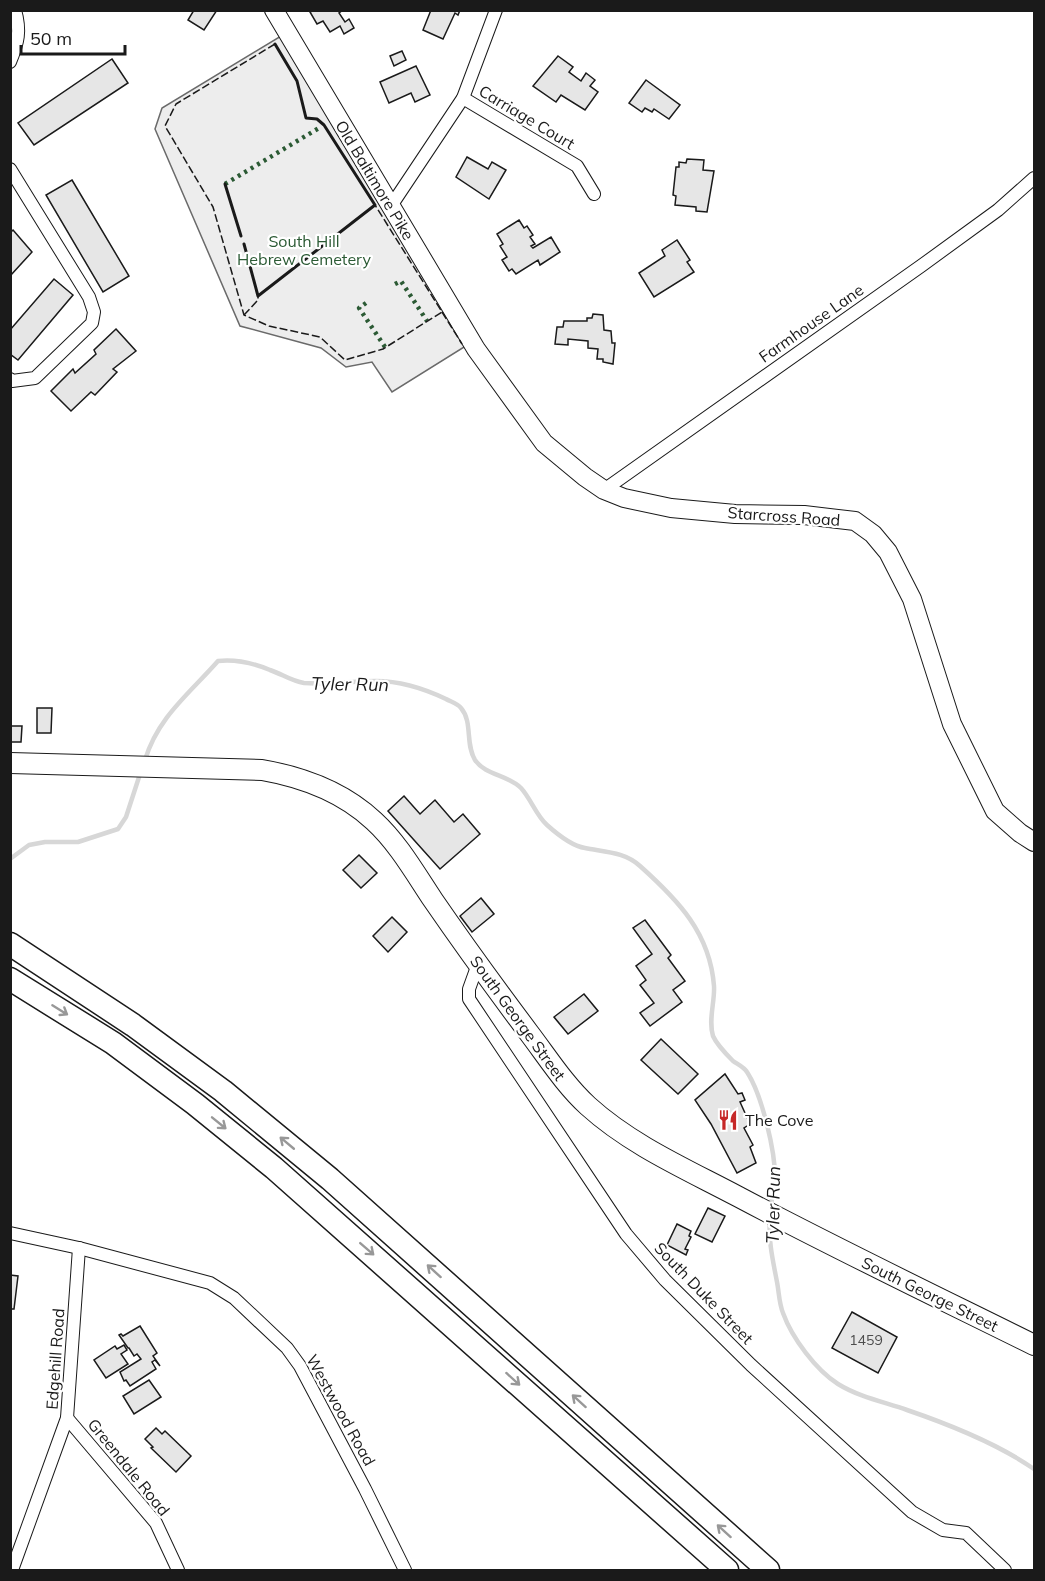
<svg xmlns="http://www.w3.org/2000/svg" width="1045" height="1581" viewBox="0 0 1045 1581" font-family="Mulish,sans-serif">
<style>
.green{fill:#ededed;stroke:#6a6a6a;stroke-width:1.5}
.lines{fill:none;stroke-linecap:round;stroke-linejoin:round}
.stream{stroke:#d7d7d7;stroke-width:4.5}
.building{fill:#e6e6e6;stroke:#1a1a1a;stroke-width:1.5}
.street-casing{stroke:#1a1a1a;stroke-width:14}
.secondary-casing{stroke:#1a1a1a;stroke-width:20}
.primary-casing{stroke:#1a1a1a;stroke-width:22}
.highway-casing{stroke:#1a1a1a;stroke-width:25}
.street{stroke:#fff;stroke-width:12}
.secondary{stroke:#fff;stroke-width:18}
.primary{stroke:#fff;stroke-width:20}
.highway{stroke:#fff;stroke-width:22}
.hedge{stroke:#2b5a34;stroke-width:4.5;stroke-dasharray:3 4.5;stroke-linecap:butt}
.fence{stroke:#1a1a1a;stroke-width:1.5;stroke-dasharray:8 3;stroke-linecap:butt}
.wall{stroke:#1a1a1a;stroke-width:3}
.oneway{stroke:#989898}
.labels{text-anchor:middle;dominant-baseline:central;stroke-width:4.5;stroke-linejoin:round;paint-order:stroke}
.number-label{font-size:14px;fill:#4d4d4d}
.street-label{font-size:16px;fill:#1a1a1a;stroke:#fff}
.park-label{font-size:16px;fill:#2b5a34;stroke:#fff}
.poi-label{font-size:16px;fill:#1a1a1a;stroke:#fff;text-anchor:start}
.water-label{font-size:18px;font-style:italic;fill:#1a1a1a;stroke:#fff}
</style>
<rect width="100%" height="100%" fill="#fff"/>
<polygon class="green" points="281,36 469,344 392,392 372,362 346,367 321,348 240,326 155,129 162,108"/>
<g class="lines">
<g class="stream">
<path d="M 145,760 C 158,717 189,694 218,661 C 235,659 253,663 270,670 C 282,674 291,681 304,683 C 328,685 352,681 376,681 C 399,681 425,689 446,699 C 451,702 457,703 461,708 C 473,722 465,744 475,760 C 485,775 508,775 521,788 C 531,799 536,815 547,825 C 557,834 572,846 585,848 C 605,852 625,852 640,866 C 678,900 710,933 714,986 C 715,1002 708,1020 713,1036 C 717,1045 726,1054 733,1061 C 737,1064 744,1067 747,1072 C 762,1095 776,1153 775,1181 C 775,1189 771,1198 771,1207"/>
<polyline points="10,859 29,845 45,842 78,842 118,829 126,817 141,771"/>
<path d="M 770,1219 C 768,1240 773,1261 777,1282 C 779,1292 779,1303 783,1313 C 792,1338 816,1370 838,1384 C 859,1397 884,1402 907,1410 C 948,1424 998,1444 1034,1469"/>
</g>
</g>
<g class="building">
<polygon points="194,10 217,10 204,30 188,20"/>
<polygon points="314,10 343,10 339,13 345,22 349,19 354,28 344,34 340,26 330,32 323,21 317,24 310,12"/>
<polygon points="431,10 460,10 458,15 455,13 443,39 423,30"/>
<polygon points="402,51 406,60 394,66 390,56"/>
<polygon points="558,56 573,67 569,72 581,81 586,73 595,80 590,86 598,92 585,110 561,95 556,102 533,86"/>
<polygon points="112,59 128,83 34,145 18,123"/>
<polygon points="416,66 430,95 415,102 411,93 389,103 380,82"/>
<polygon points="646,80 680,105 669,119 654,109 652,112 645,108 642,112 629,103"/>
<polygon points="467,157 488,169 492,162 506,170 489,199 456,177"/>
<polygon points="687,159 704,160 703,170 714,171 707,212 696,211 696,207 675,205 676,196 673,195 676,167 679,167 679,162 686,163"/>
<polygon points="72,180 129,276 103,292 46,195"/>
<polygon points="519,220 524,228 527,226 533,235 530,237 535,244 531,246 533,248 551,237 560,252 540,265 538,260 516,274 512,269 509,271 502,260 507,257 500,246 503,244 497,234"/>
<polygon points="13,230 32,252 10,276 10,233"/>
<polygon points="677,240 690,260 687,262 694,272 654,297 639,273 665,256 662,250"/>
<polygon points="54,279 73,295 18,360 10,354 10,330"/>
<polygon points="593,314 603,315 604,330 611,331 612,343 615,343 613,364 603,362 603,359 597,359 598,349 588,348 588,341 568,339 568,345 555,344 557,327 563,327 564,321 587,321 587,318 592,318"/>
<polygon points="116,329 136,351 113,369 117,372 95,395 91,392 71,411 51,391 73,369 75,373 96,354 94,350"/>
<polygon points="37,708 52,708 51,733 37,733"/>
<polygon points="10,726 22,726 21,742 10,742"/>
<polygon points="404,796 420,814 435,800 454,822 463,814 480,834 440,869 388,811"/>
<polygon points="359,855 377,873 361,888 343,870"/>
<polygon points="481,898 494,914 472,932 460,916"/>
<polygon points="392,917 407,932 388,952 373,936"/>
<polygon points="645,920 671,955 668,958 685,981 673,990 682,1002 650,1026 640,1013 654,1003 640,985 646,980 636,966 652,954 633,928"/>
<polygon points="584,994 598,1011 568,1034 554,1017"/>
<polygon points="661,1039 698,1074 678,1094 641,1060"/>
<polygon points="725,1074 738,1094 742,1093 745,1100 740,1102 750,1124 744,1128 753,1145 750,1147 756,1163 737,1173 711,1124 695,1100"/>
<polygon points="708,1208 725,1216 712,1242 695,1234"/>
<polygon points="677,1224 691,1231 689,1236 691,1237 685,1249 688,1250 686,1255 667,1245"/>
<polygon points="10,1275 18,1276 14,1309 10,1309"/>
<polygon points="852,1312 897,1337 878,1373 832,1348"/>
<polygon points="140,1326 157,1353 153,1356 160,1366 155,1360 152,1362 156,1369 130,1386 126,1380 124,1381 120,1372 141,1359 137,1354 134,1356 129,1348 128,1348 119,1335 121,1334 123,1336"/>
<polygon points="124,1345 127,1350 121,1354 128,1364 106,1378 94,1360 115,1346 117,1349"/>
<polygon points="149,1380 161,1397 134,1414 123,1396"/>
<polygon points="156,1428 162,1434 165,1431 191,1456 176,1472 151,1448 153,1447 145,1439"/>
</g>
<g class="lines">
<g class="street-casing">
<g id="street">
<path d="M 10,62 C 18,43 21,31 15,10"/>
<polyline points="463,98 577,166 594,194"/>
<polyline points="10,169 89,297 94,312 92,323 35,378 12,381 10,379"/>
<polyline points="391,206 463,98 496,10"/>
<polyline points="604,490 921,266 998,210 1034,178"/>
<polyline points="478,964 469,989 469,999 626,1234 665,1280 751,1365 912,1512 943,1530 966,1533 1005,1570"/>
<polyline points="10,1233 79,1248 210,1283 234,1298 287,1348 300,1366 365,1489 405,1570"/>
<polyline points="67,1418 156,1523 178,1570"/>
<polyline points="12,1570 67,1418 79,1248"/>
</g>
</g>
<g class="secondary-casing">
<polyline id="secondary" points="274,10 476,349 544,443 585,477 604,490 624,498 671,508 735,514 804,515 855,521 873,534 888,552 912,599 952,724 995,811 1020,833 1034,842"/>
</g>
<g class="primary-casing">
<path id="primary" d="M 10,763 L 262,770 C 302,777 343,792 374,821 C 398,843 415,873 433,900 C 464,945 496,989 529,1033 C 548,1058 565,1085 588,1106 C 631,1145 686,1169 737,1196 C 835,1248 935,1296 1034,1345"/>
</g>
<g class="highway-casing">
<g id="highway">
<polyline points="10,944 133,1025 223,1091 330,1179 768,1570"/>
<polyline points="10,979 113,1043 195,1104 274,1168 727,1570"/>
</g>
</g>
<use href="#street" class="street"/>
<use href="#secondary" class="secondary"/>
<use href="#primary" class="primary"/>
<use href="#highway" class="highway"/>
<g class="hedge">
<polyline points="225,184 319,128"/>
<polyline points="395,284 401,281 427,321"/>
<polyline points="366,303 359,308 385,347"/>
</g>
<g class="fence">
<polyline points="275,44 176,104 165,126 213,207 244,315 269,326 320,337 345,360 383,349 442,312 375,205"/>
<polyline points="442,312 462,344"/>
<polyline points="244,315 258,300 258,296"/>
</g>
<g class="wall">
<polyline points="225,184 241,236"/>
<polyline points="244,244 258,296 375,205 324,125 317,119 306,118 297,81 275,44"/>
</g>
</g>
<defs><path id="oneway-shaft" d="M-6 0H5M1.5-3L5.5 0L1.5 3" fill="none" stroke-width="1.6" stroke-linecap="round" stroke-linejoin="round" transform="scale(1.5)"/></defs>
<g class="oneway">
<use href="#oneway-shaft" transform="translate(60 1010) rotate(32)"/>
<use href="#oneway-shaft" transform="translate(219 1123) rotate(39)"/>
<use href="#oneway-shaft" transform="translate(287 1143) rotate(-140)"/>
<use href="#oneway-shaft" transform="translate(367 1249) rotate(41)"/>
<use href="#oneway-shaft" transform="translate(434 1271) rotate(-138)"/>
<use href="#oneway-shaft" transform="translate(513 1379) rotate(42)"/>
<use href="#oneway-shaft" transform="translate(579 1401) rotate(-138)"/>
<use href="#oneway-shaft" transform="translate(724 1531) rotate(-138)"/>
</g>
<defs>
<g id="restaurant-bare" transform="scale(1.62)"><path d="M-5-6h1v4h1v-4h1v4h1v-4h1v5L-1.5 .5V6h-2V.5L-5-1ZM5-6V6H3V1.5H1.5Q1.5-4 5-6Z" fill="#c62828" stroke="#fff" stroke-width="2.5" paint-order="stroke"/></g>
</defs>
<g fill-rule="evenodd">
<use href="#restaurant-bare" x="728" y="1120"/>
</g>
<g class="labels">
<g class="number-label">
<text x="866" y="1340">1459</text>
</g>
<g class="street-label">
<text transform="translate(527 117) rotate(31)">Carriage Court</text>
<text transform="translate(375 180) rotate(59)">Old Baltimore Pike</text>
<text transform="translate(811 323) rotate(-35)">Farmhouse Lane</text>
<text transform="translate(784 516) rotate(4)">Starcross Road</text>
<text transform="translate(518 1018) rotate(54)">South George Street</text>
<text transform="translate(704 1293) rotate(46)">South Duke Street</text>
<text transform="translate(930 1294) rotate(26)">South George Street</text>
<text transform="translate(55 1359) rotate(-86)">Edgehill Road</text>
<text transform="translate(341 1410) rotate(61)">Westwood Road</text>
<text transform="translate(129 1467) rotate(51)">Greendale Road</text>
</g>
<g class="park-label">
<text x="304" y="241">South Hill<tspan x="304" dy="18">Hebrew Cemetery</tspan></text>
</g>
<g class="poi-label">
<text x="745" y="1120">The Cove</text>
</g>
<g class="water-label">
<text transform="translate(350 684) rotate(1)">Tyler Run</text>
<text transform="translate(773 1205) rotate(-89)">Tyler Run</text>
</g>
</g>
<rect width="1045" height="1581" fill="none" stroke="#1a1a1a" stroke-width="24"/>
<path d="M21 45v9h104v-9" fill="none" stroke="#1a1a1a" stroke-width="3"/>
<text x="30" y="45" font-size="18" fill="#1a1a1a" stroke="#ffffff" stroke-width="4.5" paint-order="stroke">50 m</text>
</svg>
